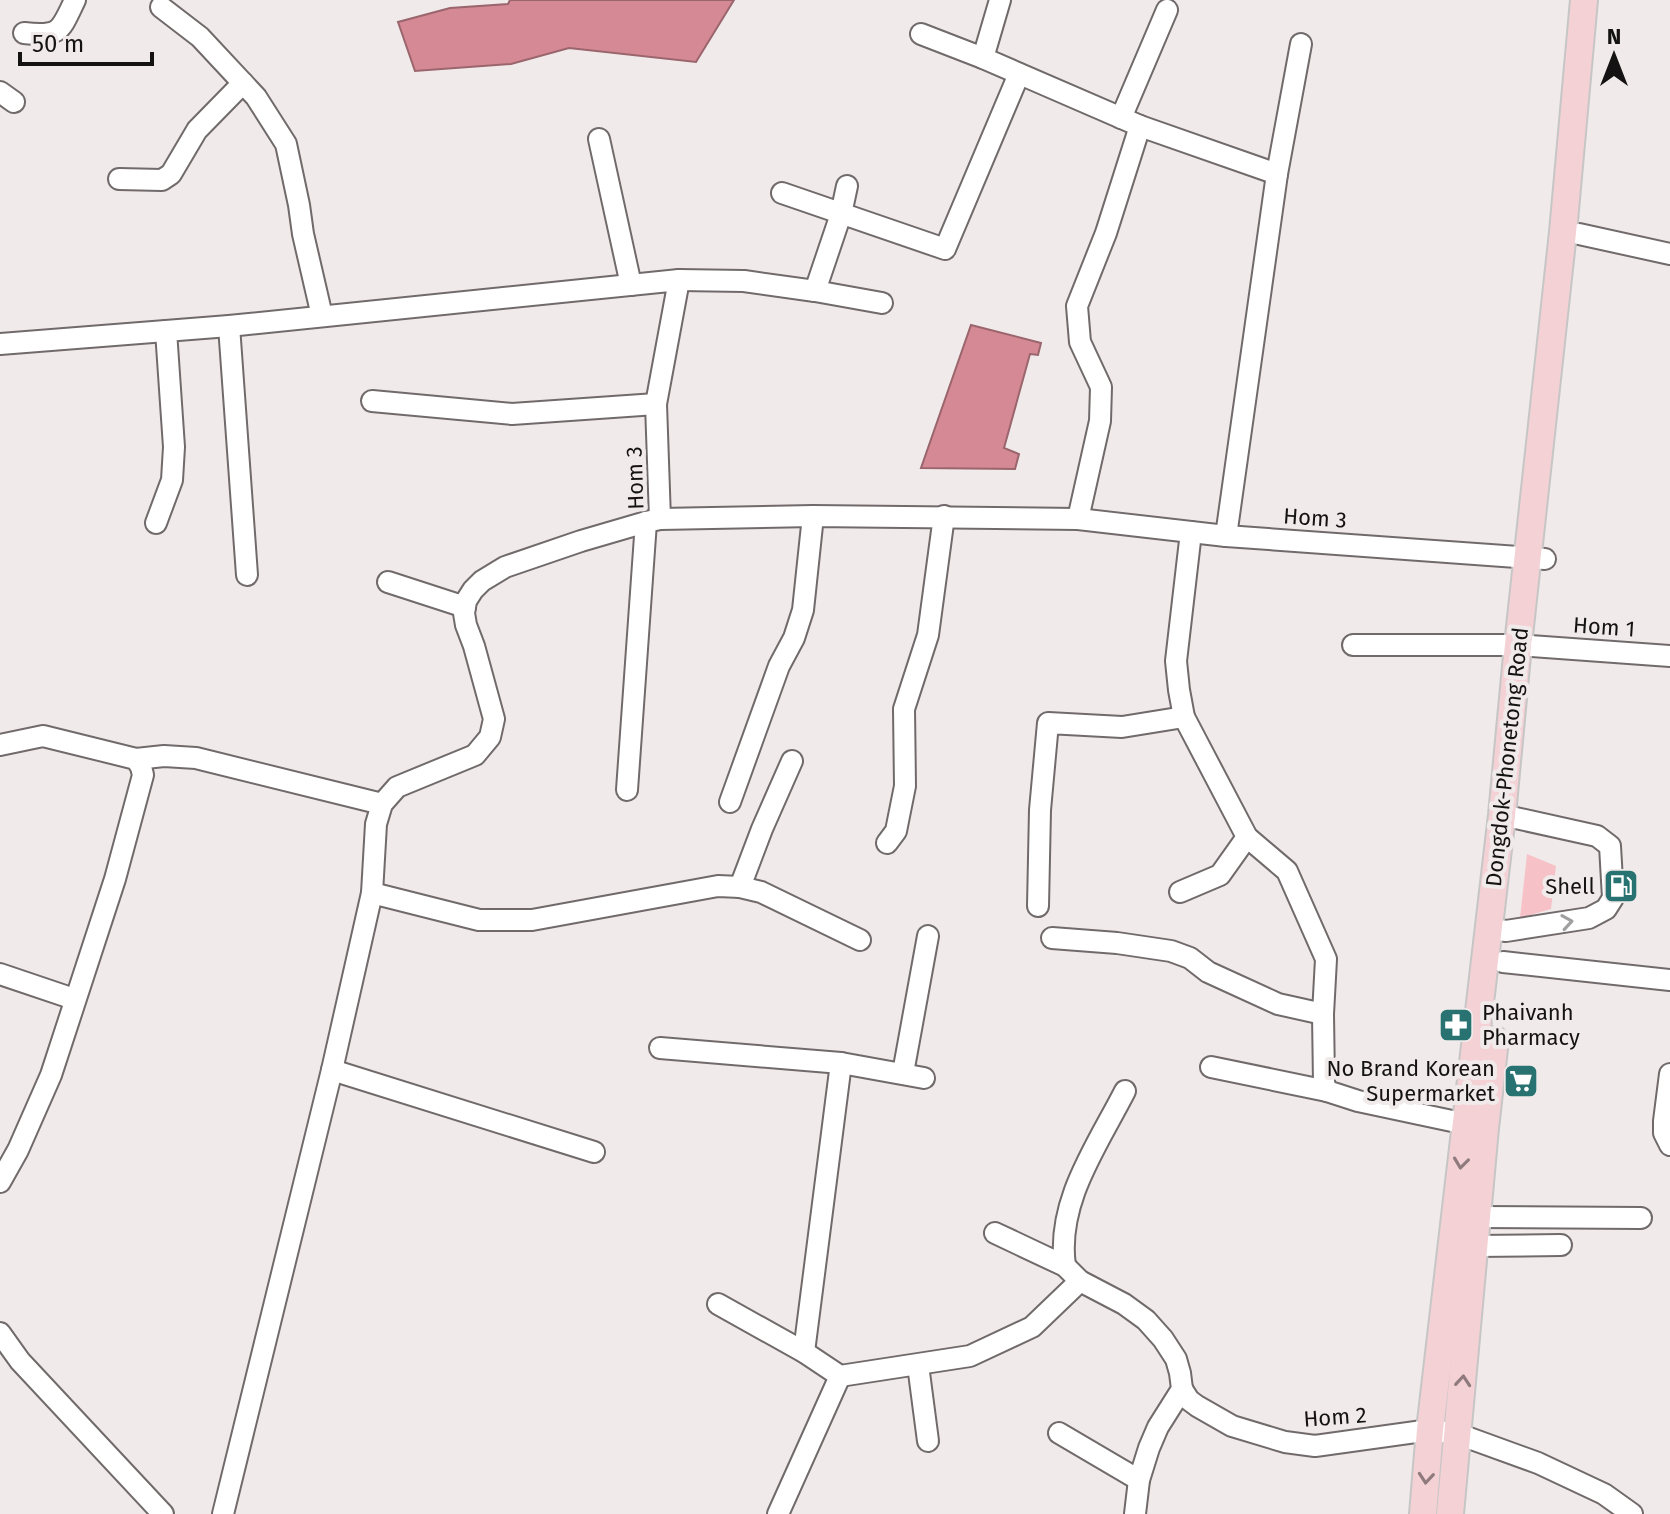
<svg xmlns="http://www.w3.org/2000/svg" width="1670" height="1514" viewBox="0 0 1670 1514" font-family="'Fira Sans',sans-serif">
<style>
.green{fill:#f6c1c7}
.water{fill:#d48994;stroke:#9a656d;stroke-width:2}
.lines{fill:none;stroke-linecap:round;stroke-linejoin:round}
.minor-casing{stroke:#716a6b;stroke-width:24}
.major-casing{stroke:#c7c6c6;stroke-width:30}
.minor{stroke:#fff;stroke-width:20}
.major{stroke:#f4d1d5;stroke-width:26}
.oneway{stroke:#a1a0a0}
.oneway2{stroke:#8f7b7d}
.labels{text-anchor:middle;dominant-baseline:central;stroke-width:8;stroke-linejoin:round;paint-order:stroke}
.street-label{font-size:22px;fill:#141212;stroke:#f1eaea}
.poi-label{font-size:22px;fill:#141212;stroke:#f1eaea;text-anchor:end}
</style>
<rect width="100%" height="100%" fill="#f1eaea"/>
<polygon class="green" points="1527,854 1556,866 1551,909 1520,918"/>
<g class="water">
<polygon points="510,0 734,0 696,62 569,48 511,64 415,71 398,22 450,8 508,4"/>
<polygon points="971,325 1041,343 1038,355 1030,354 1004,448 1019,454 1015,469 921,468"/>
</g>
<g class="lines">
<g class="minor-casing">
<g id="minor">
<polyline points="161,7 200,37 256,97 286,144 299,205 303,234 322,316"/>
<path d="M 24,33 C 61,37 60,31 75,0"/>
<polyline points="921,34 983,58 1140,126 1277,174"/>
<polyline points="983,58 1000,0"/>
<polyline points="0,92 14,102"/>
<polyline points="1121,118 1167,10"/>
<polyline points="599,139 631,285"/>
<polyline points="119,179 162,180 171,174 197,130 243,83"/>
<polyline points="782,193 945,249 1019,74"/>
<polyline points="1579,234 1670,254"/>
<polyline points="679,280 744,281 815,291 882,303"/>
<polyline points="815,291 841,214 847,186"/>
<polyline points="229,326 247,575"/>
<polyline points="0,344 229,326 679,280 656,404 660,519"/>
<polyline points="372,401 512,414 656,404"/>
<polyline points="1078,519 1100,421 1101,387 1080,342 1077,306 1106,233 1140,126"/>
<polyline points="156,523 172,480 174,447 166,331"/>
<polyline points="1191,532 1176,661 1179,690 1184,717 1247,837 1287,871 1326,959 1323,1014 1324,1083 1327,1091 1358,1101 1466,1124"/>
<polyline points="1226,536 1277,174 1301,44"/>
<polyline points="388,582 465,607"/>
<polyline points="1353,645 1518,645 1670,656"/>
<polyline points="0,745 43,736 136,759 141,767 143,775 115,879 51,1075 18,1150 0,1182"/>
<polyline points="136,759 164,756 196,758 382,804"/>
<polyline points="627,790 646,522"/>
<polyline points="730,802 779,666 794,638 803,610 813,516"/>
<polyline points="887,843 896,831 905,786 904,709 928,635 944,516"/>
<polyline points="740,887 762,829 792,761"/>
<polyline points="1180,892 1220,875 1247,837"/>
<polyline points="372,893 479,920 532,920 718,886 740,887 761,892 860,940"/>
<polyline points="1038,906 1040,810 1048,723 1122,727 1184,717"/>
<polyline points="1490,929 1506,931 1589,918 1606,909 1613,898 1610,846 1597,836 1502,815"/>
<polyline points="1052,938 1117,943 1171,951 1190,958 1208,972 1278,1004 1323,1014"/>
<polyline points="1503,962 1670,980"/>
<polyline points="0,974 74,999"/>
<polyline points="660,1048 841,1063 924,1078"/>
<polyline points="1211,1067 1327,1091"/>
<polyline points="332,1070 594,1152"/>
<polyline points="903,1073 928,936"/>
<polyline points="1670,1074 1664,1121 1664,1133 1670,1145"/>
<polyline points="1477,1217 1641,1218"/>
<polyline points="995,1233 1065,1266 1080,1281 1124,1304 1146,1320 1163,1339 1176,1359 1180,1373 1182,1389 1158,1427 1149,1448 1139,1480 1135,1514"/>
<polyline points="1475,1246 1561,1245"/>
<path d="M 1065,1266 C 1056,1202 1097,1146 1125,1091"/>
<polyline points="718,1304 804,1352 840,1376 970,1356 1032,1327 1080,1281"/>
<polyline points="0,1333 20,1361 163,1514"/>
<polyline points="804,1352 841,1063"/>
<polyline points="918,1365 928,1441"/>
<polyline points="1182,1389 1189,1400 1197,1406 1232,1426 1285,1442 1315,1446 1430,1430 1458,1434 1538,1463 1604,1494 1632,1514"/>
<polyline points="1059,1433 1139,1480"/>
<polyline points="223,1514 332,1070 372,893 376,824 382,804 397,787 475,755 490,737 494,719 474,646 466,625 464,613 466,601 473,590 482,581 505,567 581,541 646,522 660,519 813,516 1078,519 1226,536 1545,559"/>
<polyline points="778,1514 840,1376"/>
</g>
</g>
<g class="major-casing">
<g id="major">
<polyline points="1423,1514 1430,1430 1502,815 1518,645 1563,232 1584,0"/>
<polyline points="1450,1514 1485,1128 1495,1040"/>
</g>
</g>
<use href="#minor" class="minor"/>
<use href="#major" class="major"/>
</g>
<defs><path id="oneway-chevron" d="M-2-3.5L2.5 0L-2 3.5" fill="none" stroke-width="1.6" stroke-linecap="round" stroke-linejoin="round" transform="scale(2)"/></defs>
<use class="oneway" href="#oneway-chevron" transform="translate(1567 922) rotate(-9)"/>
<g class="oneway2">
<use href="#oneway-chevron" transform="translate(1461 1163) rotate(97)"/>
<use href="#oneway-chevron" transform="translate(1463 1381) rotate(-85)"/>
<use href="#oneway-chevron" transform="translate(1426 1478) rotate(95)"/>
</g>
<defs>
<g id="fuel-square" transform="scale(1.8)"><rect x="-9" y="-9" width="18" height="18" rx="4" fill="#287372" stroke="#f1eaea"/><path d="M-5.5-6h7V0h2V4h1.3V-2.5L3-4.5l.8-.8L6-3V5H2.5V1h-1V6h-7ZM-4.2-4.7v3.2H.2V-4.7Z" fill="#fff"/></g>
<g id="pharmacy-square" transform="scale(1.8)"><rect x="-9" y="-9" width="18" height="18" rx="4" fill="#287372" stroke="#f1eaea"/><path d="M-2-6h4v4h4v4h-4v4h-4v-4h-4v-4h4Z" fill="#fff"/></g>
<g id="supermarket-square" transform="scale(1.8)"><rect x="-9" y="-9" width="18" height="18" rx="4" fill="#287372" stroke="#f1eaea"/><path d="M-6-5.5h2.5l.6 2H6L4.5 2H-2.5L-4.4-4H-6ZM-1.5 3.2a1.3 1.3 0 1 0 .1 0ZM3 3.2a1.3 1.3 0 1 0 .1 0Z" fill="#fff"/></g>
</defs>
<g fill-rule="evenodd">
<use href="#fuel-square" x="1621" y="886"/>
<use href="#pharmacy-square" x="1456" y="1025"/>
<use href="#supermarket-square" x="1521" y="1081"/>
</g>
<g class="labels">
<g class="street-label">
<text transform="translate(635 478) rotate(-92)">Hom 3</text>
<text transform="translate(1315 518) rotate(4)">Hom 3</text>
<text transform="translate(1604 627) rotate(4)">Hom 1</text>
<text transform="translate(1507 757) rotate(-84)">Dongdok-Phonetong Road</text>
<text transform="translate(1335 1417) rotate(-4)">Hom 2</text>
</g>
<g class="poi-label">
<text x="1595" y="886">Shell</text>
<text x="1482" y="1012" text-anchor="start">Phaivanh<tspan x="1482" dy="25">Pharmacy</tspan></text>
<text x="1495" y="1068">No Brand Korean<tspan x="1495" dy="25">Supermarket</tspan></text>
</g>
</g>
<g transform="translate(1614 56)" stroke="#f1eaea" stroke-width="6" paint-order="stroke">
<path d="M0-6L14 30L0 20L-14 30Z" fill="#141212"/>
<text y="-12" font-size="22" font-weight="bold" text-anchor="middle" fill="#141212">N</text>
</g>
<path d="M20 52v12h132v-12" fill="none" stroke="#141212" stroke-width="4"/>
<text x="32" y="52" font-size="24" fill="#141212" stroke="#f1eaea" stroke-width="6" paint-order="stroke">50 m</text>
</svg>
